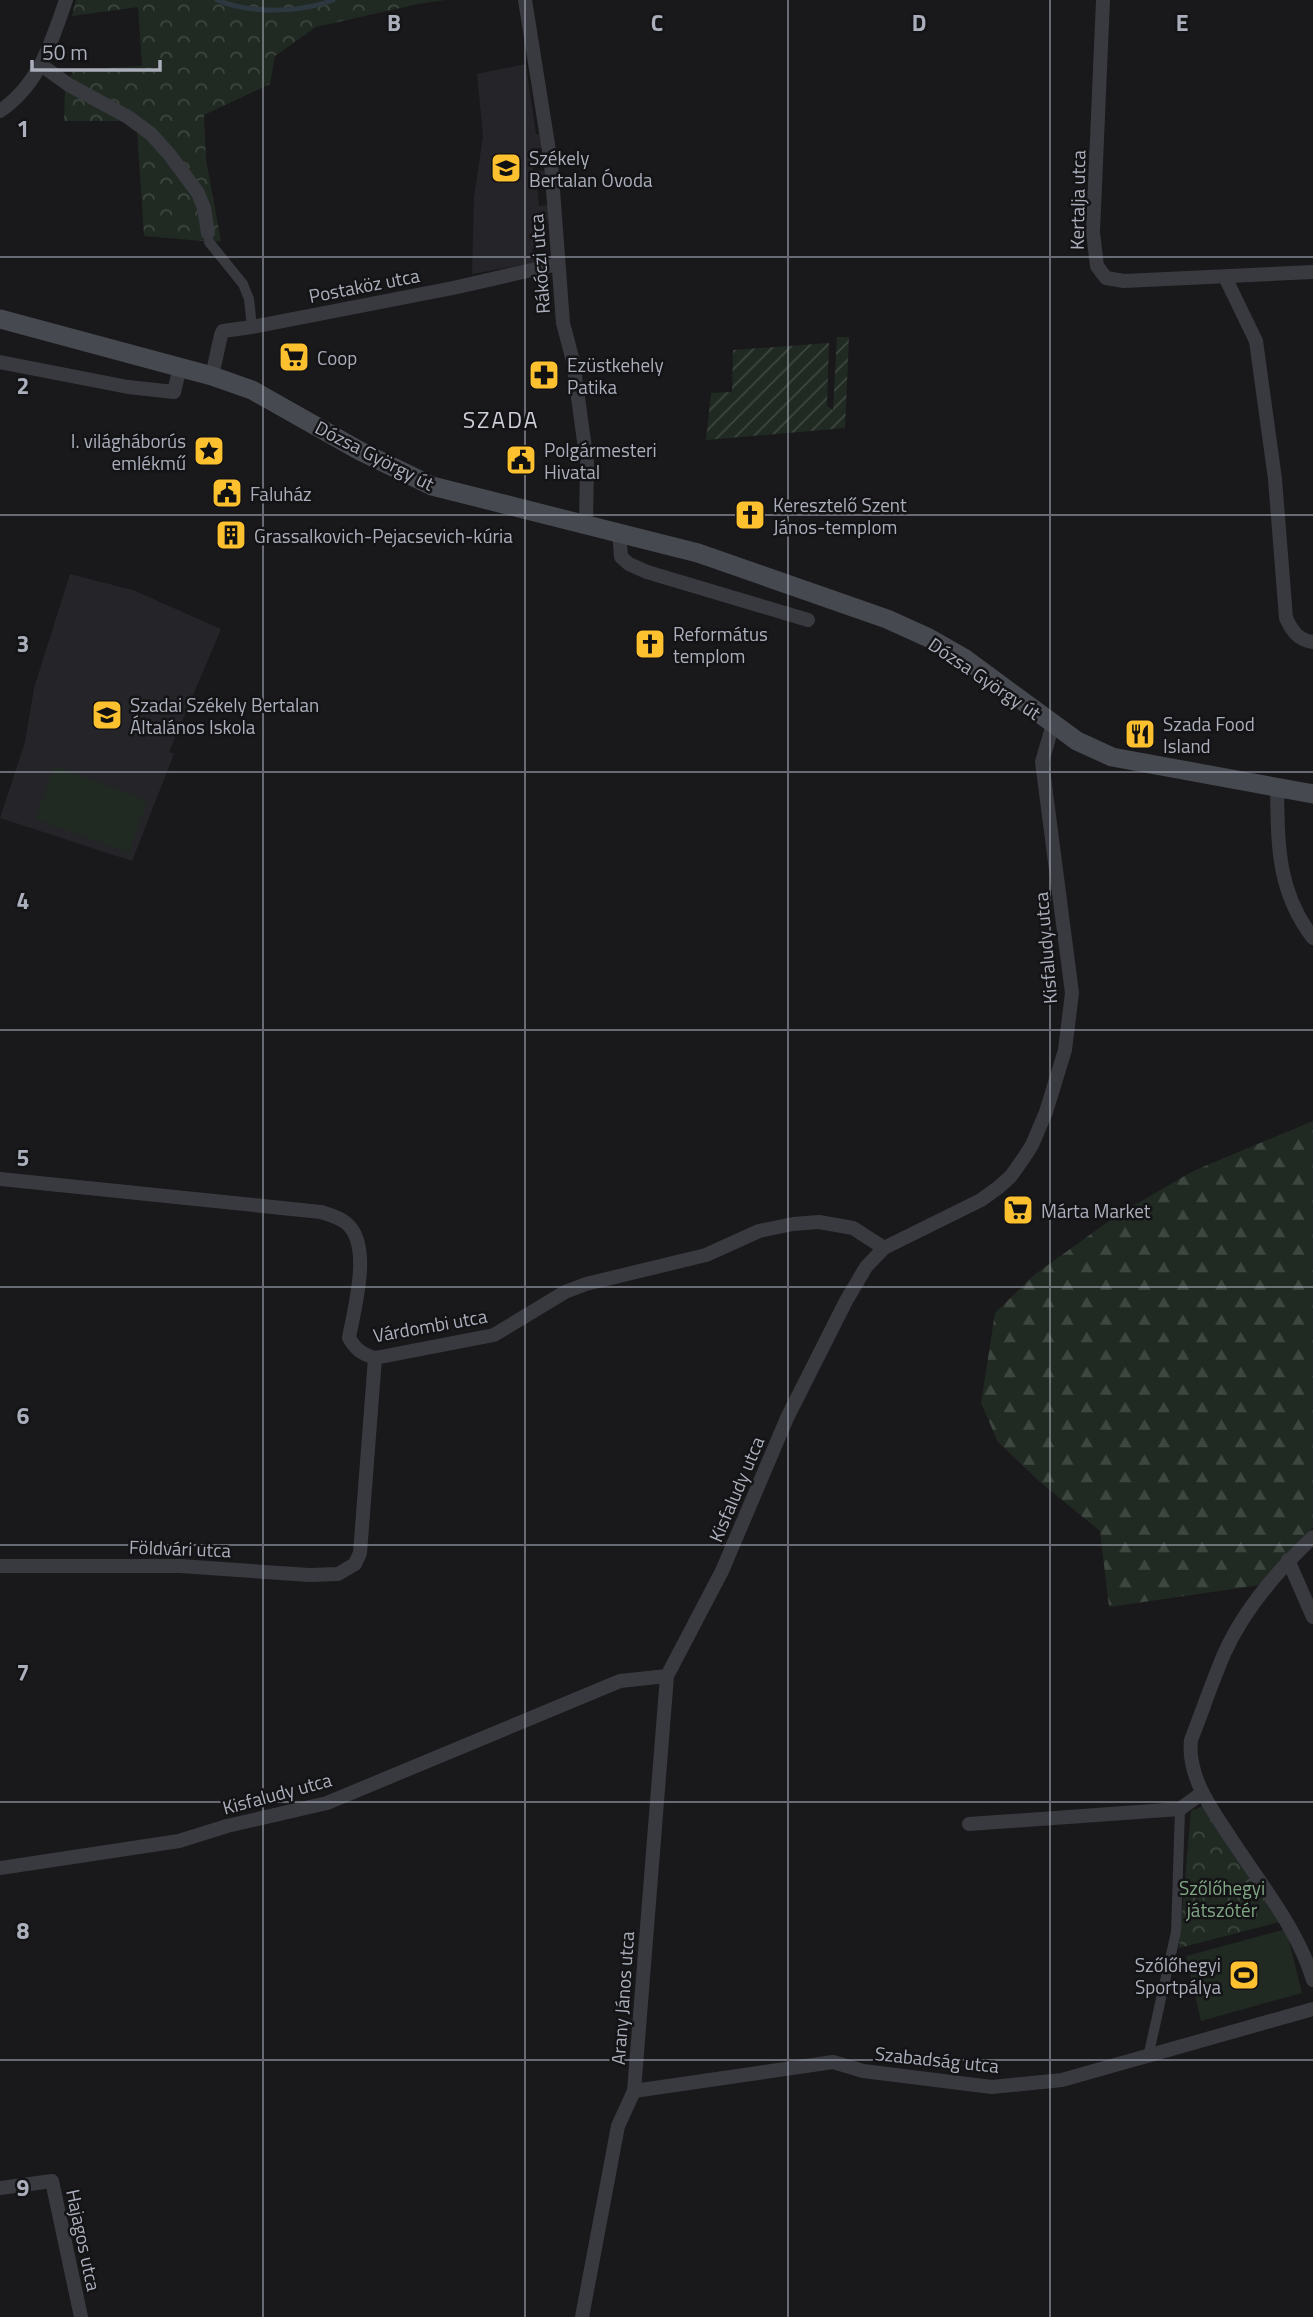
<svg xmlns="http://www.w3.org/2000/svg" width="1313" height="2317" viewBox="0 0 1313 2317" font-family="'Titillium Web',sans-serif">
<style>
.built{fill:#252428}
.grass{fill:#202a22}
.forest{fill:url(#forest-firs)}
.park{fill:url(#park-crowns)}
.garden{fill:url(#garden-furrows)}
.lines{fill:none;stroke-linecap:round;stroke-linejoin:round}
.stream{stroke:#2d3740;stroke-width:5}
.pedestrian{stroke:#393a40;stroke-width:10}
.minor{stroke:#393a40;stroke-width:14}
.secondary{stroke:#474950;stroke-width:19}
.grid{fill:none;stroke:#aaafbb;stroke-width:2;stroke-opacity:0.55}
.labels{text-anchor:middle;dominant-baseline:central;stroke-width:5;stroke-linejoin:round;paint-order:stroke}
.poi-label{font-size:19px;fill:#aaafbb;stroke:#141316;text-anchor:start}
.street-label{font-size:19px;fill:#aaafbb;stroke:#141316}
.park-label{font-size:19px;fill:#80a784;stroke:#141316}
.quarter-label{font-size:23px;letter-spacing:2px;fill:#ccced7;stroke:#141316}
.grid-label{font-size:23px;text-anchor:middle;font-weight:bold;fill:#aaafbb;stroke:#141316;stroke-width:5;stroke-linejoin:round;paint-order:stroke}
</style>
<defs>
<pattern id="forest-firs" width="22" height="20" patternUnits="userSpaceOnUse" patternTransform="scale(1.75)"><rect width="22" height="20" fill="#202a22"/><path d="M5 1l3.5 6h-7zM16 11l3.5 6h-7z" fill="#3e4640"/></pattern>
<pattern id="park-crowns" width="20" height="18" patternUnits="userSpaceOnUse" patternTransform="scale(1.75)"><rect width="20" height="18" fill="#202a22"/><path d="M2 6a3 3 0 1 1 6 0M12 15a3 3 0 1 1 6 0" fill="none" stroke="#3e4640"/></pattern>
<pattern id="garden-furrows" width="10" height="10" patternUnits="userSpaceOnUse" patternTransform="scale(1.75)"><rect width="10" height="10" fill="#202a22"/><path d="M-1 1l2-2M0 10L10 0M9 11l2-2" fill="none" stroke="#3e4640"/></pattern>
</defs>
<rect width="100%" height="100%" fill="#19191b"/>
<g class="built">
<polygon points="526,64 536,134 541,134 542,148 533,149 533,170 545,171 546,184 537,185 539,206 548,205 549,220 536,222 536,248 532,249 535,263 472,274 474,197 483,136 477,74"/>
<polygon points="70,574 133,590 221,629 169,752 174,754 132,861 0,818 25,742 34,688"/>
</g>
<g class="grass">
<polygon points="54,766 148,800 129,853 35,819"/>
<polygon points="1286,1929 1302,1993 1201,2021 1186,1956"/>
</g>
<polygon class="forest" points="1313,1121 1313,1527 1298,1544 1274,1583 1109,1607 1100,1531 1040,1482 998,1442 981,1403 995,1313 1034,1275 1116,1216 1193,1171"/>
<g class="park">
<polygon points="76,0 445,0 418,4 316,27 275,56 270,84 204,115 206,160 221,241 214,242 144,236 137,131 126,121 64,121 65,90 73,70 142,66 138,7 72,16"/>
<polygon points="1206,1805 1284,1921 1179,1948 1191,1811"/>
</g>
<polygon class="garden" points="837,337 849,337 845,428 706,440 711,393 732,392 733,350 829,343 827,406 833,410"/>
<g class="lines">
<path class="stream" d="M 217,0 C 250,14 300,13 333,0"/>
<g class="pedestrian">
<polyline points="209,242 243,284 249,299 252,327"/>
<polyline points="1148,2057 1176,1932 1180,1809"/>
</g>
<g class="minor">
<polyline points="525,0 551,163 563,323 573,361 587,463 586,525"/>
<polyline points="1103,0 1093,232 1097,266 1106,278 1124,281 1313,272"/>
<polyline points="41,65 69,85 128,117 151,134 169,154 198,193 204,208 208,233"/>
<path d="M 0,111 C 39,85 51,43 66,0"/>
<path d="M 1225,277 L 1256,341 L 1275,479 L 1286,618 C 1292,631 1298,640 1313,642"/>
<polyline points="0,362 128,387 174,392 180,367"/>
<polyline points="212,376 221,335 223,331 252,327 453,288 558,264"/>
<polyline points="619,532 621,557 629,564 647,572 808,620"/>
<path d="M 1277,789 C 1278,845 1277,891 1313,938"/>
<path d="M 0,1179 L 321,1212 C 330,1215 339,1217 346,1223 C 373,1244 354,1309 349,1338 C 356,1350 362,1354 375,1358 L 494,1335 L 565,1292 L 586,1284 L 706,1255 L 759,1231 L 793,1224 L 819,1222 L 853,1228 L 884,1248"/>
<path d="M 1313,1537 C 1278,1570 1244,1609 1224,1654 C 1212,1682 1202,1712 1191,1740 C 1187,1776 1211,1808 1230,1837 C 1259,1882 1298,1929 1313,1980"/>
<polyline points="1288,1560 1313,1617"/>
<polyline points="0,1566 180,1566 309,1575 338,1574 355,1564 360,1553 375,1358"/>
<polyline points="969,1824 1180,1809 1202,1793"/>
<polyline points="0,1868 179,1841 227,1826 327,1803 620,1681 667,1676"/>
<polyline points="634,2091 833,2062 863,2071 992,2087 1062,2080 1313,2009"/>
<polyline points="0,2188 52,2181 81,2317"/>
<polyline points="582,2317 618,2126 634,2091 667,1676 722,1571 787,1418 846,1301 866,1267 884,1248 981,1200 999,1187 1011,1176 1023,1159 1032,1145 1046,1112 1065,1050 1072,993 1042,762 1053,724"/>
</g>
<polyline class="secondary" points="0,319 212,376 252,390 360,451 432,486 698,553 887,619 929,638 964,658 1077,741 1112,757 1313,794"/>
</g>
<path class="grid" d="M 263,0 L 263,2317M 525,0 L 525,2317M 788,0 L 788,2317M 1050,0 L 1050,2317M 0,257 L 1313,257M 0,515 L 1313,515M 0,772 L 1313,772M 0,1030 L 1313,1030M 0,1287 L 1313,1287M 0,1545 L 1313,1545M 0,1802 L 1313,1802M 0,2060 L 1313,2060"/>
<defs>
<g id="school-square" transform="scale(1.575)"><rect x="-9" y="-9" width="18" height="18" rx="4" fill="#fdc02f" stroke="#141316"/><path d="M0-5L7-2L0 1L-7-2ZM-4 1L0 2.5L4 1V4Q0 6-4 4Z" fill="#111"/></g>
<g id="supermarket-square" transform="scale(1.575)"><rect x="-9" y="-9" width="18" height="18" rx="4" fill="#fdc02f" stroke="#141316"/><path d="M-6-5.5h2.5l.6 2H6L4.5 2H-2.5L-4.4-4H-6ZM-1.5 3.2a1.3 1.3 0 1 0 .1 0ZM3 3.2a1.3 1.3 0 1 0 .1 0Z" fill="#111"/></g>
<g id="pharmacy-square" transform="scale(1.575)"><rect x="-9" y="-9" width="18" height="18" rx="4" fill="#fdc02f" stroke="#141316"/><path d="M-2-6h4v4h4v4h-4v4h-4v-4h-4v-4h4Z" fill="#111"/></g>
<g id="sight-square" transform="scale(1.575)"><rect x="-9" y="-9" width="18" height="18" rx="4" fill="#fdc02f" stroke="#141316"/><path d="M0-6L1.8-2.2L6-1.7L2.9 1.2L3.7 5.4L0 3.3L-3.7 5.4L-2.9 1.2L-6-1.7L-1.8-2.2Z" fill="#111"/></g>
<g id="civic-square" transform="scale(1.575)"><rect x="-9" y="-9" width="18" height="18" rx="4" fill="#fdc02f" stroke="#141316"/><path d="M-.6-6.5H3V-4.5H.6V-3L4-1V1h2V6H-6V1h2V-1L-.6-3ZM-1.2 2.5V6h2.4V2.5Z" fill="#111"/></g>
<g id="church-square" transform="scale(1.575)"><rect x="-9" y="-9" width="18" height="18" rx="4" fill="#fdc02f" stroke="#141316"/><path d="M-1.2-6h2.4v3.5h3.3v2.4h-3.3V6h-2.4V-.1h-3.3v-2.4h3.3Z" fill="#111"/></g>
<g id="building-square" transform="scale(1.575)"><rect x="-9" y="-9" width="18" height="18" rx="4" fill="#fdc02f" stroke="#141316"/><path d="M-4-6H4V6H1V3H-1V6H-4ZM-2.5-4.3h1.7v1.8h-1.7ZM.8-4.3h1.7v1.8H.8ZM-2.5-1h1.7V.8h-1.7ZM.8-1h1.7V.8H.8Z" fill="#111"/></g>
<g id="restaurant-square" transform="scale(1.575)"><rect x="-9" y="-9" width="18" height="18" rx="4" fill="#fdc02f" stroke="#141316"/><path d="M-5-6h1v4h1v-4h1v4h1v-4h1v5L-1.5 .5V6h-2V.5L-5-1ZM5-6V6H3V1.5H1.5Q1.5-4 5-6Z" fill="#111"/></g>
<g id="stadium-square" transform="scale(1.575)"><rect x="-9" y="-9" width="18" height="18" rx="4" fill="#fdc02f" stroke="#141316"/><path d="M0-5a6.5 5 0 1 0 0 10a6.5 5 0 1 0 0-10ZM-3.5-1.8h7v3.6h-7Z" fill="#111"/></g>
</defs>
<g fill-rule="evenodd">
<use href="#school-square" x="506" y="168"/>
<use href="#supermarket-square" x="294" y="357"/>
<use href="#pharmacy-square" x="544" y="375"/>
<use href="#sight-square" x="209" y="451"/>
<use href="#civic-square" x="521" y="460"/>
<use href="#civic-square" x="227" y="493"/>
<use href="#church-square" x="750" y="515"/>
<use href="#building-square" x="231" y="535"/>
<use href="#church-square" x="650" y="644"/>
<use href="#school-square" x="107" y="715"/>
<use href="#restaurant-square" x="1140" y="734"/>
<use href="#supermarket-square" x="1018" y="1210"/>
<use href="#stadium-square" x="1244" y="1975"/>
</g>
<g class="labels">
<g class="poi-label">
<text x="529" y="157">Székely<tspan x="529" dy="22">Bertalan Óvoda</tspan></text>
<text x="317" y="357">Coop</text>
<text x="567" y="364">Ezüstkehely<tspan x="567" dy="22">Patika</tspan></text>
<text x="186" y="440" text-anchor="end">I. világháborús<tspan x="186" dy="22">emlékmű</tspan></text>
<text x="544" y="449">Polgármesteri<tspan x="544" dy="22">Hivatal</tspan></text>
<text x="250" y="493">Faluház</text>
<text x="773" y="504">Keresztelő Szent<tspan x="773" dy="22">János-templom</tspan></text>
<text x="254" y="535">Grassalkovich-Pejacsevich-kúria</text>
<text x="673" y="633">Református<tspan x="673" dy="22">templom</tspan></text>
<text x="130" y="704">Szadai Székely Bertalan<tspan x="130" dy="22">Általános Iskola</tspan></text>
<text x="1163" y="723">Szada Food<tspan x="1163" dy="22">Island</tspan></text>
<text x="1041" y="1210">Márta Market</text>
<text x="1221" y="1964" text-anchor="end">Szőlőhegyi<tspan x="1221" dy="22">Sportpálya</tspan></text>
</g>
<g class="street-label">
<text transform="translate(1077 200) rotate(-89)">Kertalja utca</text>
<text transform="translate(539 264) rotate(-94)">Rákóczi utca</text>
<text transform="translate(364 285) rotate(-11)">Postaköz utca</text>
<text transform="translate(375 455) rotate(27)">Dózsa György út</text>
<text transform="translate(985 678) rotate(34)">Dózsa György út</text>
<text transform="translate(1045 948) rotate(-95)">Kisfaludy utca</text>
<text transform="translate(430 1325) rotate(-10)">Várdombi utca</text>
<text transform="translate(736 1489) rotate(-67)">Kisfaludy utca</text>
<text transform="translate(180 1548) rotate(2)">Földvári utca</text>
<text transform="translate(277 1793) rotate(-15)">Kisfaludy utca</text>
<text transform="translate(622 1998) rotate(-86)">Arany János utca</text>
<text transform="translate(937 2059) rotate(6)">Szabadság utca</text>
<text transform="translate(84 2240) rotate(78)">Hajagos utca</text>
</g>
<g class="park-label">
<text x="1222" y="1887">Szőlőhegyi<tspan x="1222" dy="22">játszótér</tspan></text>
</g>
<g class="quarter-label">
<text x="501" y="419">SZADA</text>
</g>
</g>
<g class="grid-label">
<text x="394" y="31">B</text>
<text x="657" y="31">C</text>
<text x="919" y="31">D</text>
<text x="1182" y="31">E</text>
<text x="23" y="137">1</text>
<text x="23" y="394">2</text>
<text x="23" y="652">3</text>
<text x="23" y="909">4</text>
<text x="23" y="1166">5</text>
<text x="23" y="1424">6</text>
<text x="23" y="1681">7</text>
<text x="23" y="1939">8</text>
<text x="23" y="2196">9</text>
</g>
<path d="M32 60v10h128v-10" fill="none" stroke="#aaafbb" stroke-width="3.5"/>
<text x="42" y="60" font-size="21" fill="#aaafbb" stroke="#141316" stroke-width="5" paint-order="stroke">50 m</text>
</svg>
